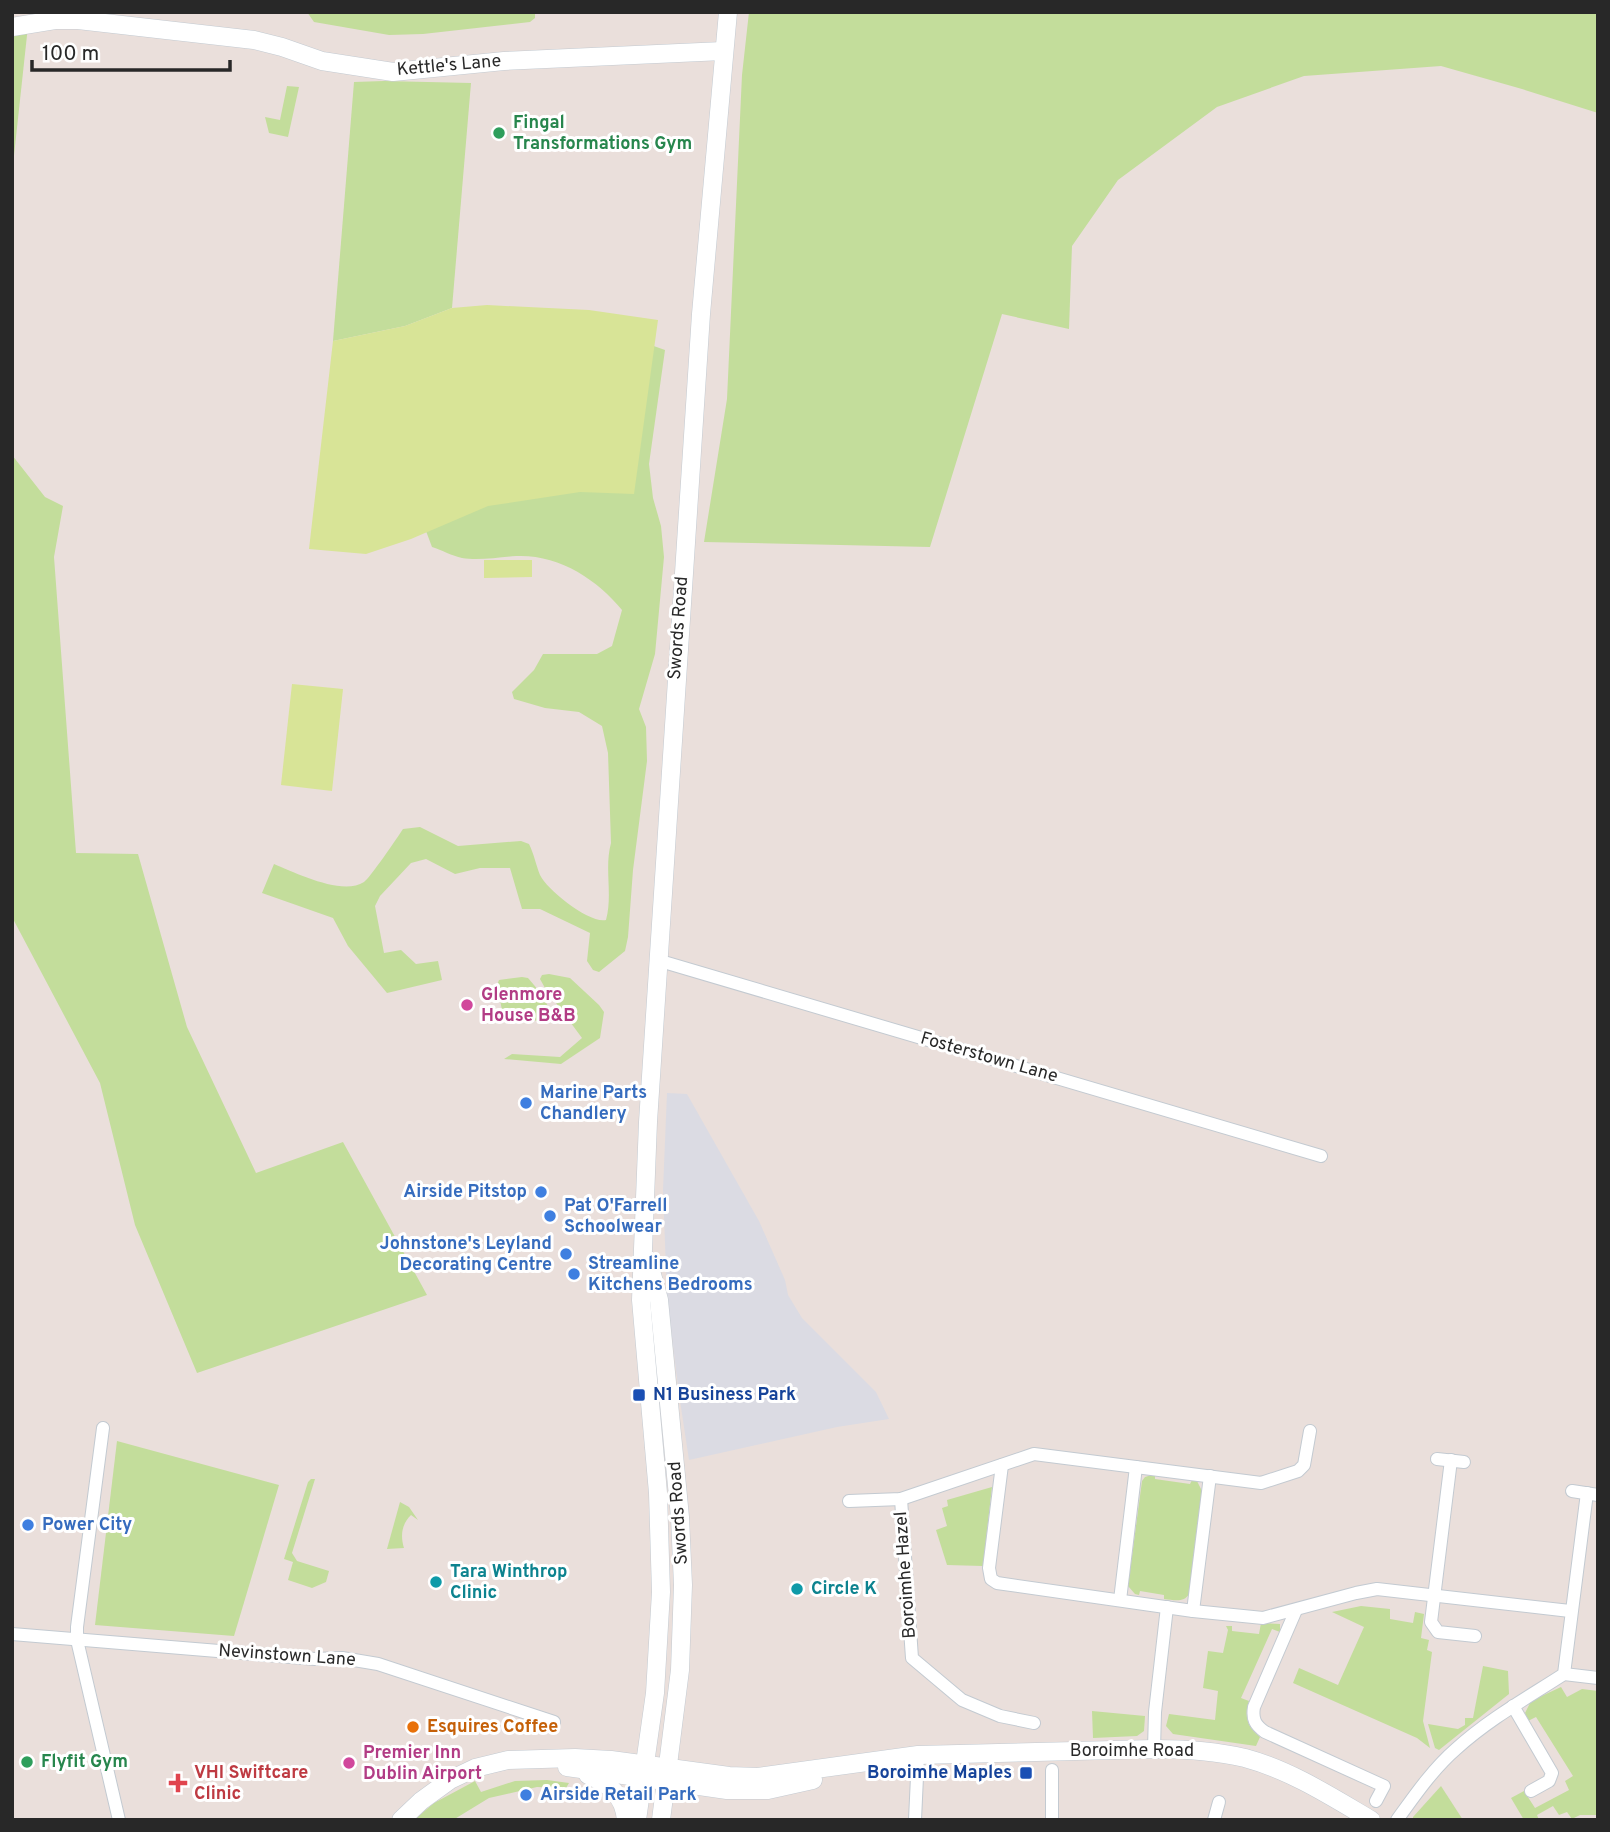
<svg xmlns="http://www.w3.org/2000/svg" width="1610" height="1832" viewBox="0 0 1610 1832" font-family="Overpass,sans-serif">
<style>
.industrial{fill:#dbdbe3}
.green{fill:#c3dd9b}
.pitch{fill:#d8e497}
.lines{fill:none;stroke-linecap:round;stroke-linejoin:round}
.street-casing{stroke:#c3cad1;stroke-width:14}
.secondary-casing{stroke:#c3cad1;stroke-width:19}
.street{stroke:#fff;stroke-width:12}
.secondary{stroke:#fff;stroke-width:18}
.leisure-dot{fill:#2e9e5b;stroke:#fff;stroke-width:2.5}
.hotel-dot{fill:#d1479c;stroke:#fff;stroke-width:2.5}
.shop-dot{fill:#3f7fe0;stroke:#fff;stroke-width:2.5}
.transit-dot{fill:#1a4fb4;stroke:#fff;stroke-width:2.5}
.culture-dot{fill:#0f9aa8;stroke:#fff;stroke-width:2.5}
.food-dot{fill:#e8710a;stroke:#fff;stroke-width:2.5}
.health-dot{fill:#e0444e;stroke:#fff;stroke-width:2.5}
.labels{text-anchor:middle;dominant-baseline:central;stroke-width:6;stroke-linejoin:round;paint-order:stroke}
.street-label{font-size:18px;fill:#282828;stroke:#fff}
.leisure-label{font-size:18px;font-weight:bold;fill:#27864d;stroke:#fff;text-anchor:start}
.hotel-label{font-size:18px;font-weight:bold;fill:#b23c85;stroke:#fff;text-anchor:start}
.shop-label{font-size:18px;font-weight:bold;fill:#366cbe;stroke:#fff;text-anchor:start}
.transit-label{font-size:18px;font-weight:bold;fill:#164399;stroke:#fff;text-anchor:start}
.culture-label{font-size:18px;font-weight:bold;fill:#0d838f;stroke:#fff;text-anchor:start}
.food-label{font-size:18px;font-weight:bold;fill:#c56008;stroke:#fff;text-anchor:start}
.health-label{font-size:18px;font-weight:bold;fill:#be3a42;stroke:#fff;text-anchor:start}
</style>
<rect width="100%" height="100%" fill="#eadfdb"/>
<polygon class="industrial" points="667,1093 687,1094 759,1221 785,1280 788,1295 802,1318 876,1392 889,1419 837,1427 689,1460 679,1394 667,1295 663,1190"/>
<g class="green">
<polygon points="307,12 535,12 535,18 530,22 423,34 389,35 314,22"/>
<polygon points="749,12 1598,12 1598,113 1522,89 1441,66 1304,76 1217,107 1118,180 1072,246 1069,329 1002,314 930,547 704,542 727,399 742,75"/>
<polygon points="28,26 12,174 12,28"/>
<polygon points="384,81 471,83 452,308 405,326 333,341 354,82"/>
<polygon points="287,86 299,87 288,137 269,133 265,117 280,120"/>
<path d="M 634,339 L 665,350 L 649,464 L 653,498 L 661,526 L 664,557 L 655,654 L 639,709 L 646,727 L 647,761 L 633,870 L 628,937 L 625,951 L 599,972 L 593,970 L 587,961 L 590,933 L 540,909 L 522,909 L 510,868 L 480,868 L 455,874 L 426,859 L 411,863 L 380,896 L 375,906 L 384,953 L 401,950 L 416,964 L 438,961 L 442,980 L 387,993 L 348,946 L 333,918 L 262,893 L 274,864 C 296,873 342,896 364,882 C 370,878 397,838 403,829 L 420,827 L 458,846 L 521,841 L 529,844 C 534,854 536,865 540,875 C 547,890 590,924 606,920 C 613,894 604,869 611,843 L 608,753 L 602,726 L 579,712 L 545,708 L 514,699 L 512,692 L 534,670 L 543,654 L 597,654 L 612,646 L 622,610 C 597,579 558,554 516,556 C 499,557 479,561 462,558 C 452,556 442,550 432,547 L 426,531 Z"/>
<polygon points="12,455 45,497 63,506 54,557 76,853 138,854 187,1027 256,1173 343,1142 427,1295 197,1373 135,1225 100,1083 12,917"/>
<polygon points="549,974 570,978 599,1005 604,1012 600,1038 561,1064 504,1059 512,1054 560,1057 582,1038 545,988 540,979 542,975"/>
<path d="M 522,977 L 528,978 C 537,988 548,1003 553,1017 L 550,1021 L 518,1020 L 502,1010 L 497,985 L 499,980 Z"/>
<polygon points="117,1441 279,1485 234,1636 95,1625"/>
<path d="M 1155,1474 L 1155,1479 L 1190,1484 L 1192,1480 L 1197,1481 L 1202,1491 L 1189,1594 C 1184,1603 1174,1600 1164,1599 L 1164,1595 L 1140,1591 L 1139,1595 L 1135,1594 L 1128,1586 L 1142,1481 L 1145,1477 Z"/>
<polygon points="311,1479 315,1479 292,1553 297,1561 329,1571 326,1582 312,1588 288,1580 293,1562 284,1559 308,1482"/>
<polygon points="992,1487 983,1566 947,1565 936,1530 947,1526 942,1508 948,1506 947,1500"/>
<path d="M 400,1502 L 409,1507 L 418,1520 L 411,1515 C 402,1524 400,1535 404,1548 L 387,1549 Z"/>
<polygon points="1361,1606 1390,1609 1390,1619 1413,1623 1415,1612 1424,1614 1421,1638 1429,1640 1427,1650 1432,1652 1423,1721 1430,1748 1417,1738 1293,1683 1299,1668 1338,1685 1364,1627 1332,1612"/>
<path d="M 1261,1623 L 1280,1624 L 1280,1632 L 1272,1629 L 1241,1698 L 1249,1701 C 1244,1716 1247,1727 1260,1737 L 1256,1746 L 1173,1734 L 1166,1726 L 1169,1714 L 1215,1720 L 1218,1691 L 1203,1688 L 1208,1651 L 1223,1653 L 1228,1630 L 1226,1626 L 1232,1626 L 1232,1631 L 1259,1634 Z"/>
<polygon points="1483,1666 1508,1671 1509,1694 1439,1750 1435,1748 1428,1724 1458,1729 1465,1725 1465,1718 1473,1718"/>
<polygon points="1561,1687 1567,1697 1582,1689 1598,1691 1598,1815 1580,1815 1572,1819 1567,1812 1559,1815 1553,1806 1537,1815 1539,1820 1524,1820 1511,1798 1524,1791 1535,1808 1569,1790 1565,1781 1573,1776 1536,1717 1528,1721 1525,1713 1531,1701"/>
<polygon points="1092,1711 1145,1716 1144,1731 1137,1736 1093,1738"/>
<polygon points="547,1780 569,1783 566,1788 537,1787 489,1798 453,1820 414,1820 434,1803 475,1781 481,1792 515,1781"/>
<polygon points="1441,1786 1463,1820 1413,1820 1413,1817"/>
</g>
<g class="pitch">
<polygon points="487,305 589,310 658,320 634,494 580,492 488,506 411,539 366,554 309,549 333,341 405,326 452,308"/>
<polygon points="484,560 532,560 532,577 484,578"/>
<polygon points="292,684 343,689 332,791 281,785"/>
</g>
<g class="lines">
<g class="street-casing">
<g id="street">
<polyline points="657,960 1321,1156"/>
<polyline points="103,1428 77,1627 77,1640 119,1820"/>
<polyline points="1437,1459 1464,1462"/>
<polyline points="1451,1460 1431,1622 1438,1632 1475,1636"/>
<polyline points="1002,1465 989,1568 991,1579 997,1583 1193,1611 1263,1618 1356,1593 1377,1589 1570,1611"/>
<polyline points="1572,1491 1598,1495"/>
<polyline points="901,1499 912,1658 962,1700 1000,1716 1034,1723"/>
<polyline points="849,1501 901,1499 1034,1454 1261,1483 1298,1471 1304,1465 1310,1431"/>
<polyline points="1120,1600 1136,1467"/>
<path d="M 1296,1610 L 1254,1707 C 1252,1719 1255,1725 1265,1732 L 1384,1786 L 1376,1801"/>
<polyline points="1193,1611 1210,1476"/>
<polyline points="12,1634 315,1659 342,1658 378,1664 554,1722"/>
<polyline points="1564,1674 1598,1678"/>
<polyline points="1513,1706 1552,1773 1549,1781 1531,1791"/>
<polyline points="1154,1749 1155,1712 1167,1607"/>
<polyline points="915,1820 918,1755"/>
<polyline points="1052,1820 1052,1770"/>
<polyline points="1214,1820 1219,1802"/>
<path d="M 1397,1820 C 1415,1795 1433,1769 1456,1749 C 1489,1719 1527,1698 1564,1674 L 1587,1493"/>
</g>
</g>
<g class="secondary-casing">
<g id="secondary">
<polyline points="12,27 55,20 78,20 254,40 282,47 322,61 393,72 504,61 723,51"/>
<polyline points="648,1260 659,1300 680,1517 683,1585 680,1670 661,1820"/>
<polyline points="567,1767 727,1790 768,1790 813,1780"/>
<path d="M 588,1775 C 609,1784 624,1795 626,1820"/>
<path d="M 401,1820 L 421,1801 L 450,1780 L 475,1768 L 508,1760 L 575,1758 L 611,1760 L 729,1776 L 758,1777 L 918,1755 L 1154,1749 C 1185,1749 1215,1751 1245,1758 C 1290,1770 1332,1797 1371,1820"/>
<polyline points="637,1820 655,1693 661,1592 658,1493 641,1300 648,1122 701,314 728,12"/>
</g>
</g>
<use href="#street" class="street"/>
<use href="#secondary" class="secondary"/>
</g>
<g class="leisure-dot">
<circle cx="499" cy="133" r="7"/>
<circle cx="27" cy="1762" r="7"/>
</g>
<g class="hotel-dot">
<circle cx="467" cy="1005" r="7"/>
<circle cx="349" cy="1763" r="7"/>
</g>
<g class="shop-dot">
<circle cx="526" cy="1103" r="7"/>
<circle cx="541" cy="1192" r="7"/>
<circle cx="550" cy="1216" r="7"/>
<circle cx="566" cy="1254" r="7"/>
<circle cx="574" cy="1274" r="7"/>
<circle cx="28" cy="1525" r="7"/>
<circle cx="526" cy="1795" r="7"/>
</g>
<g class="transit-dot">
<rect x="632" y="1388" width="14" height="14" rx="3.5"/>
<rect x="1019" y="1766" width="14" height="14" rx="3.5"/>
</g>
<g class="culture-dot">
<circle cx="436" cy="1582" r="7"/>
<circle cx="797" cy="1589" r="7"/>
</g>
<circle class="food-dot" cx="413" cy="1727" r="7"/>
<path class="health-dot" d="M174.5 1772.5h7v7h7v7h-7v7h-7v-7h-7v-7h7z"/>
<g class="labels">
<g class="street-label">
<text transform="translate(449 66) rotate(-5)">Kettle's Lane</text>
<text transform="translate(679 628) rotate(-86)">Swords Road</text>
<text transform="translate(989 1058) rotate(16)">Fosterstown Lane</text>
<text transform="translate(679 1513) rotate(-94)">Swords Road</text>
<text transform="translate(906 1575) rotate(-94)">Boroimhe Hazel</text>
<text transform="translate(287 1656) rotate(4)">Nevinstown Lane</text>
<text x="1132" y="1751">Boroimhe Road</text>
</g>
<g class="leisure-label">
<text x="513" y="123">Fingal<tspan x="513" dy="21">Transformations Gym</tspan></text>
<text x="41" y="1762">Flyfit Gym</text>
</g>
<g class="hotel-label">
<text x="481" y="995">Glenmore<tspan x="481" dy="21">House B&amp;B</tspan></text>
<text x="363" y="1753">Premier Inn<tspan x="363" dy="21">Dublin Airport</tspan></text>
</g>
<g class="shop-label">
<text x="540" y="1093">Marine Parts<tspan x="540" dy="21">Chandlery</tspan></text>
<text x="527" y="1192" text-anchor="end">Airside Pitstop</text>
<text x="564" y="1206">Pat O'Farrell<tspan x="564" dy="21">Schoolwear</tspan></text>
<text x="552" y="1244" text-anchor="end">Johnstone's Leyland<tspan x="552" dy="21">Decorating Centre</tspan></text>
<text x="588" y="1264">Streamline<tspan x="588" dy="21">Kitchens Bedrooms</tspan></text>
<text x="42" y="1525">Power City</text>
<text x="540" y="1795">Airside Retail Park</text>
</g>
<g class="transit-label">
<text x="653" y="1395">N1 Business Park</text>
<text x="1012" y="1773" text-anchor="end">Boroimhe Maples</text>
</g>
<g class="culture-label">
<text x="450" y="1572">Tara Winthrop<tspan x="450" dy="21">Clinic</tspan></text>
<text x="811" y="1589">Circle K</text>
</g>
<g class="food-label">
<text x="427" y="1727">Esquires Coffee</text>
</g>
<g class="health-label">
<text x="194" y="1773">VHI Swiftcare<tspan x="194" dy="21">Clinic</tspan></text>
</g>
</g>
<rect width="1610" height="1832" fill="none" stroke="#282828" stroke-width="28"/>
<path d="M32 60v10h198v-10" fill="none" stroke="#282828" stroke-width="3.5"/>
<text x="42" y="60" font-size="21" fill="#282828" stroke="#ffffff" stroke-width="5" paint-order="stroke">100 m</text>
</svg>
